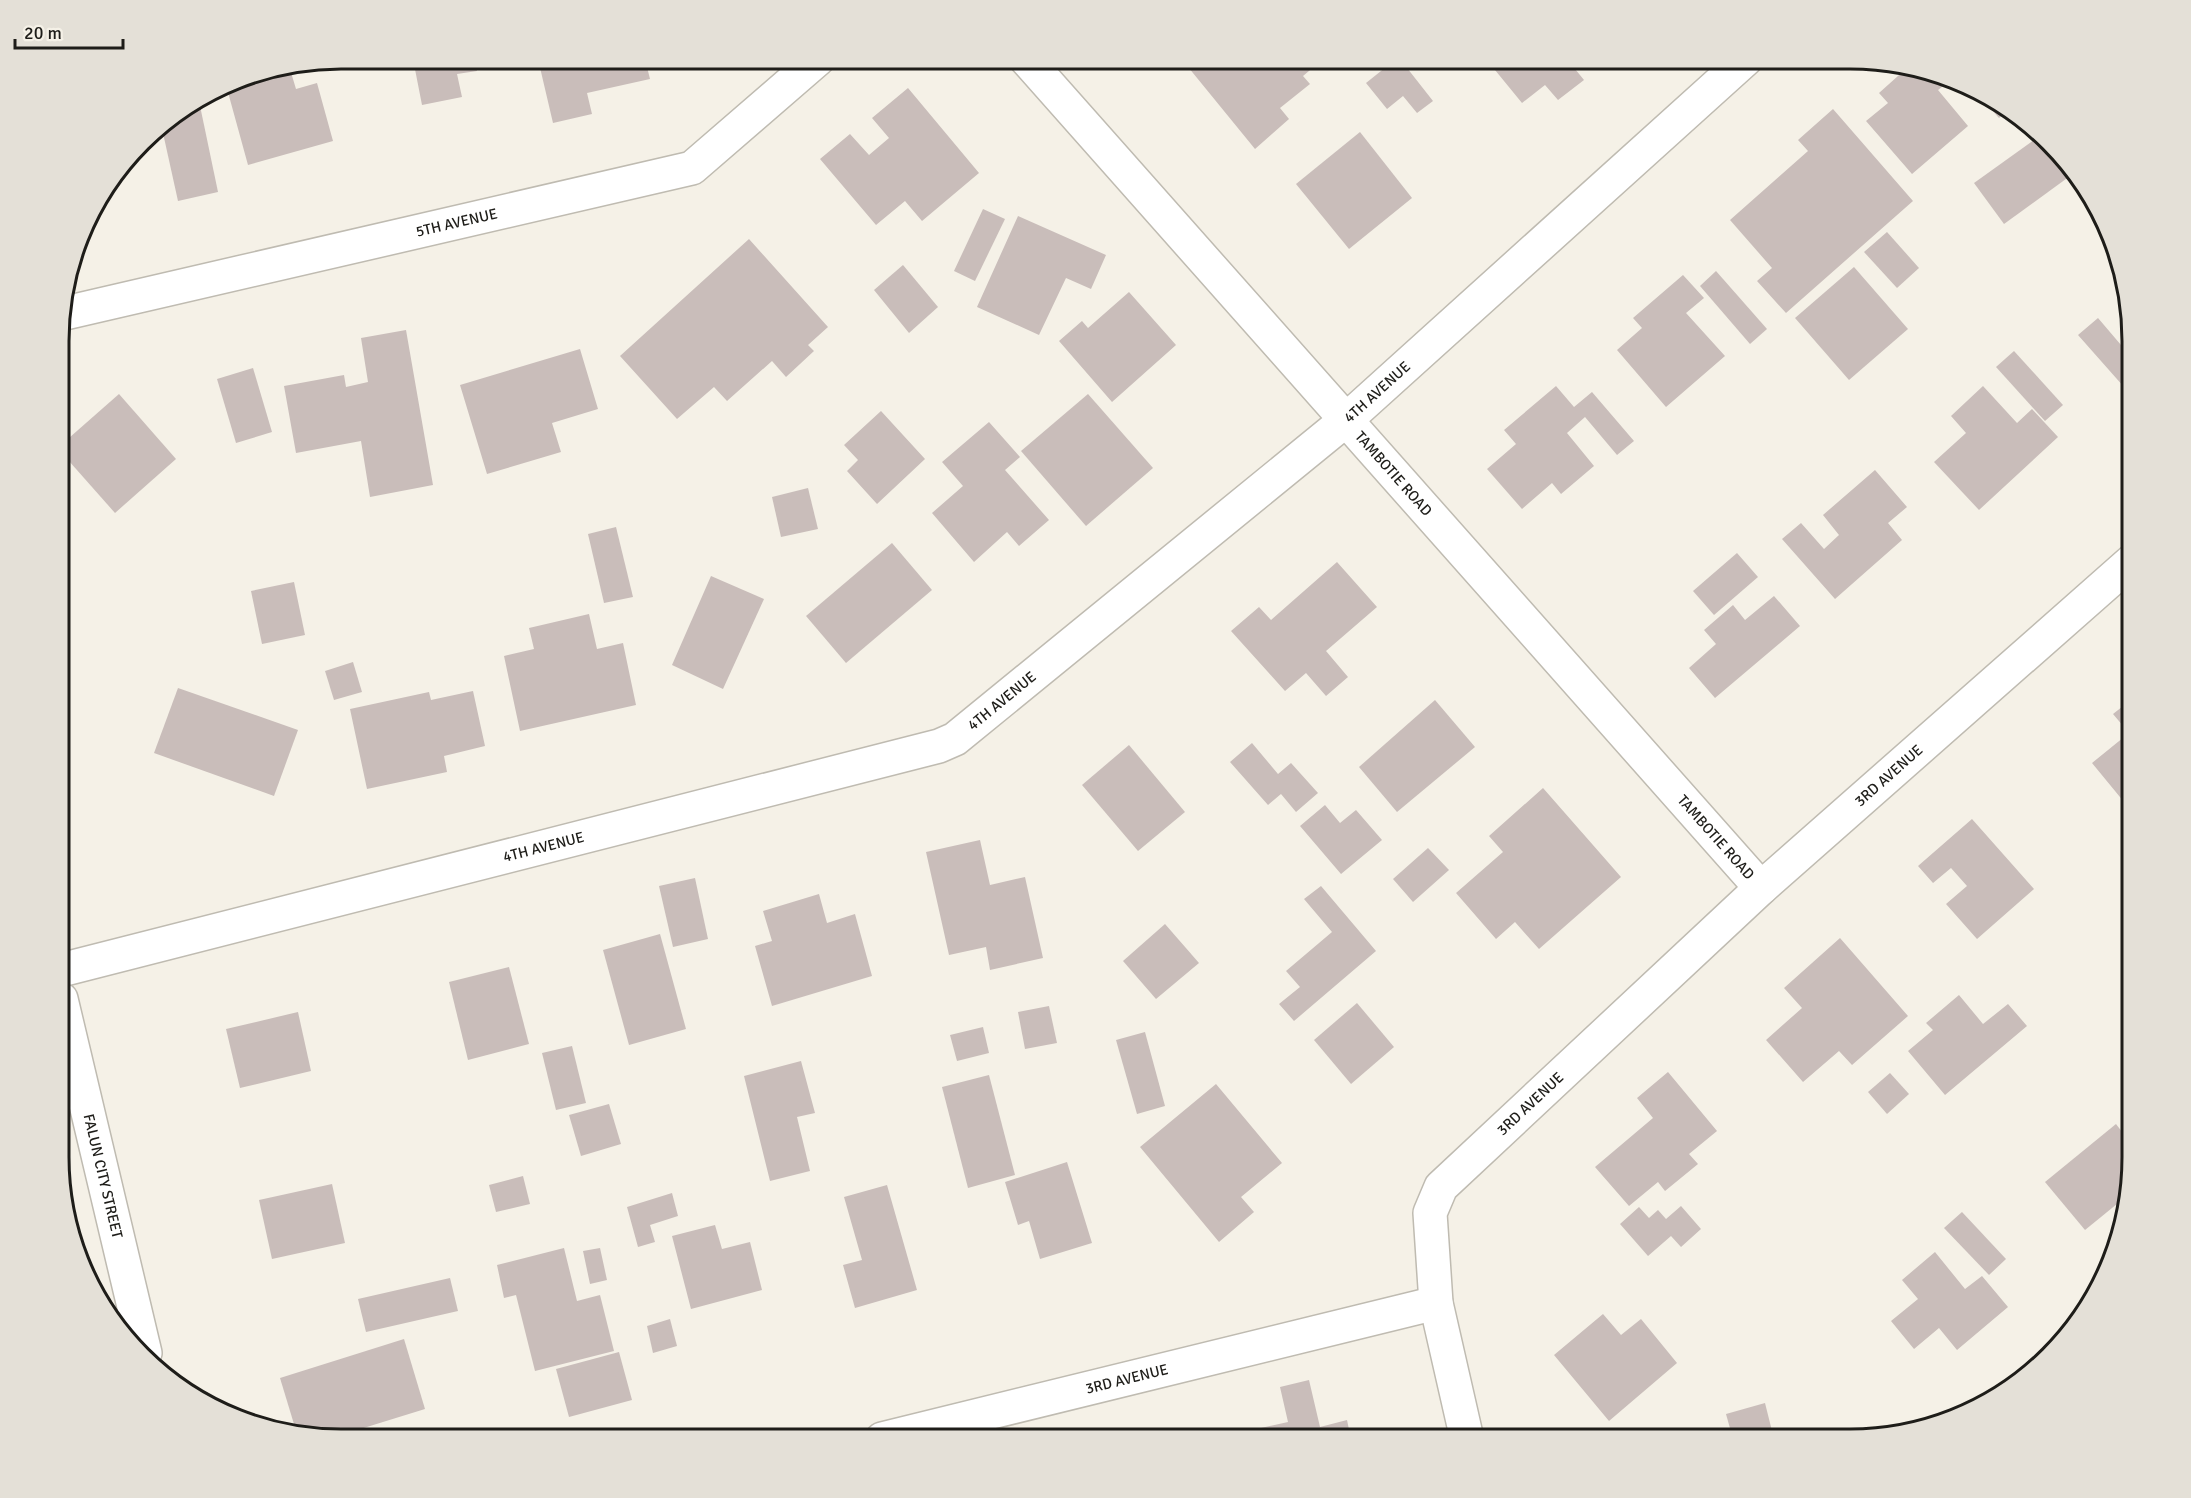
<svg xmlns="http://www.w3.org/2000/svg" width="2191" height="1498" viewBox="0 0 2191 1498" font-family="Signika,sans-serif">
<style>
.building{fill:#c9bdba}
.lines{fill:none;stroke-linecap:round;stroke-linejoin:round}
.minor-casing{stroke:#bfbbb1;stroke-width:36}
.minor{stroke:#fff;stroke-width:33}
.labels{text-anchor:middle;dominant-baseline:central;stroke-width:4.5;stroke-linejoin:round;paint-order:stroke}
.street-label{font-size:15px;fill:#1e1d19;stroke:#f5f1e7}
.rim{fill:none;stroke:#1e1d19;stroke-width:3}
</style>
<rect width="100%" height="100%" fill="#f5f1e7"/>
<g class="building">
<polygon points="413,59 474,59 477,71 457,74 462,97 422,105"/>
<polygon points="538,59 645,59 650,79 587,93 592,114 553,123"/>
<polygon points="1188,59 1321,59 1322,60 1303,76 1310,84 1280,108 1289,119 1255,149 1184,62"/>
<polygon points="1396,59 1400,59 1433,101 1417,113 1403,96 1387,109 1366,83"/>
<polygon points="1486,59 1567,59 1584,80 1558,100 1545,85 1522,103"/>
<polygon points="1908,67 1941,74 1952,79 1938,90 1968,126 1912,174 1866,121 1888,103 1879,93"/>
<polygon points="290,69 296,89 317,83 333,141 248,165 226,85"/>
<polygon points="908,88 979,173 922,221 905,201 876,225 820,159 850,134 869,155 889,138 872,118"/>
<polygon points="1978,94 1978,93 2009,110 1999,118"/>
<polygon points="199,101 218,192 178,201 161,124"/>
<polygon points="1833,109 1913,201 1786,313 1757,281 1772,268 1730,220 1808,151 1798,140"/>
<polygon points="1360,132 1412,198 1349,249 1296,184"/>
<polygon points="2038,137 2070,176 2004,224 1974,183"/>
<polygon points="983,209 1005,219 975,281 954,271"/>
<polygon points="1018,216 1106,255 1091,289 1066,278 1039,335 977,307"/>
<polygon points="1887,232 1919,268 1897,288 1864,252"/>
<polygon points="749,239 828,327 808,345 814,351 786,377 772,361 727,401 714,387 677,419 620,356"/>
<polygon points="903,265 938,307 909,333 874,290"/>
<polygon points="1854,267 1908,329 1849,380 1795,318"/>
<polygon points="1716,271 1767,329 1750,344 1700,286"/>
<polygon points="1683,275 1704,298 1686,313 1725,356 1666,407 1617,350 1642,328 1633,318"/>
<polygon points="1129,292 1176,345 1112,402 1059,341 1082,321 1088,328"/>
<polygon points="2098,318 2121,345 2132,336 2132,380 2124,387 2078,335"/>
<polygon points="406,330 433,485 370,497 361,441 296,453 284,386 344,375 346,387 368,382 361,338"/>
<polygon points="580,349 598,409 552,423 561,452 487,474 460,385"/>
<polygon points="2014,351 2063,405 2045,421 1996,367"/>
<polygon points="253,368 272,432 236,443 217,379"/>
<polygon points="1556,386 1574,407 1592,392 1634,441 1617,455 1585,417 1567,433 1594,466 1561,494 1552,483 1522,509 1487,469 1516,444 1504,430"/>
<polygon points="1983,386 2017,423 2032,409 2058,437 1979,510 1934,462 1966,433 1951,416"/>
<polygon points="119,394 176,459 115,513 61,452 61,445"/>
<polygon points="1088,394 1153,468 1086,526 1021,451"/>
<polygon points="881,411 925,459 877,504 847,471 858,460 844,445"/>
<polygon points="989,422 1020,457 1005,470 1049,520 1019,546 1007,532 974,562 932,513 963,486 942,462"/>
<polygon points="1875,470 1907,507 1888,523 1902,540 1835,599 1782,539 1801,523 1824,549 1839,535 1823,515"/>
<polygon points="808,488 818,529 781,537 772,497"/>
<polygon points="616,527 633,597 604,603 588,534"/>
<polygon points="892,543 932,590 846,663 806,616"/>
<polygon points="1737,553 1758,577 1714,615 1693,591"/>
<polygon points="1337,562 1377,607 1326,651 1348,677 1326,696 1306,673 1285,691 1231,631 1259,607 1271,620"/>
<polygon points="711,576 764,599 723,689 672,665"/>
<polygon points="294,582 305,635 262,644 251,591"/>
<polygon points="1774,596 1800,626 1715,698 1689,668 1716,644 1704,630 1733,605 1745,620"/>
<polygon points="589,614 597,649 623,643 636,705 520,731 504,656 534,649 529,628"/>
<polygon points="353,662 362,692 334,700 325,671"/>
<polygon points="178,688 298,730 274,796 154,753"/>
<polygon points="473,691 485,746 444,756 447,772 367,789 350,709 429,692 431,700"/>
<polygon points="2132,699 2132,805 2129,808 2092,763 2129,733 2113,714"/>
<polygon points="1435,700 1475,747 1397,812 1359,767"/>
<polygon points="1252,743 1278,774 1291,763 1318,793 1296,812 1281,794 1268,805 1230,762"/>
<polygon points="1129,745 1185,812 1138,851 1082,785"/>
<polygon points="1543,788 1621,877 1539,949 1515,922 1496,939 1456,893 1503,852 1489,836"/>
<polygon points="1325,805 1340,823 1356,810 1382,840 1341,874 1300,826"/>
<polygon points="1972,819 2034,889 1977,939 1946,904 1967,886 1951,868 1933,883 1918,866"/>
<polygon points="980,840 990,885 1025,877 1043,958 990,970 986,947 949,955 926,852"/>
<polygon points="1428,848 1449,870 1413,902 1393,879"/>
<polygon points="695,878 708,939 673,947 659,886"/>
<polygon points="1321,886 1376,951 1294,1021 1279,1004 1300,987 1286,971 1332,932 1304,899"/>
<polygon points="819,894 827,923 855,914 872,976 772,1006 755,946 772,941 763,911"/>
<polygon points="1165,924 1199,963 1156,999 1123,961"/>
<polygon points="660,934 686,1029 629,1045 603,950"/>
<polygon points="1840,938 1908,1016 1852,1065 1839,1051 1803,1082 1766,1040 1802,1008 1784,988"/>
<polygon points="509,967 529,1044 468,1060 449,982"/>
<polygon points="1959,995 1983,1024 2008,1004 2027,1026 1945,1095 1908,1051 1933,1030 1926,1023"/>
<polygon points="1357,1003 1394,1047 1351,1084 1314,1040"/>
<polygon points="1049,1006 1057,1043 1025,1049 1018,1012"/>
<polygon points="298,1012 311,1071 240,1088 226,1029"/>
<polygon points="983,1027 989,1053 957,1061 950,1035"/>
<polygon points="1145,1032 1165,1106 1137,1114 1116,1040"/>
<polygon points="572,1046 586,1103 556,1110 542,1053"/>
<polygon points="801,1061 815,1113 797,1117 810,1171 770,1181 744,1076"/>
<polygon points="1668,1072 1717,1131 1689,1154 1698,1164 1665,1191 1658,1182 1629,1206 1595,1167 1653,1118 1637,1098"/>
<polygon points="1890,1073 1909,1094 1887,1114 1868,1092"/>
<polygon points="989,1075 1015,1175 968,1188 942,1087"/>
<polygon points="1216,1084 1282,1163 1241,1197 1254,1212 1219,1242 1140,1147"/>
<polygon points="609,1104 621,1144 581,1156 569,1115"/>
<polygon points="2116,1124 2132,1145 2132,1175 2128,1195 2085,1230 2045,1182"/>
<polygon points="1067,1162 1092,1243 1040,1259 1029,1221 1018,1225 1005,1182"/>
<polygon points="523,1176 530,1204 496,1212 489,1185"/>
<polygon points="332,1184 345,1243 272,1259 259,1200"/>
<polygon points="887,1185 917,1290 855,1308 843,1265 862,1260 844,1197"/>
<polygon points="672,1193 678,1216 650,1225 655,1242 638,1247 627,1207"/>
<polygon points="1681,1206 1701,1229 1681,1247 1671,1236 1648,1256 1620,1224 1639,1207 1649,1218 1658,1210 1666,1219"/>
<polygon points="1962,1212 2006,1259 1989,1275 1944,1228"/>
<polygon points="715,1225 722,1249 750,1242 762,1290 691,1309 672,1236"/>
<polygon points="564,1248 577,1301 600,1295 614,1351 535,1371 516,1295 504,1298 497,1265"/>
<polygon points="600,1248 607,1280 590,1284 583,1251"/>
<polygon points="1935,1252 1965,1289 1982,1276 2008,1307 1957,1350 1939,1328 1914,1349 1891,1321 1918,1299 1902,1280"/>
<polygon points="450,1278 458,1311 366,1332 358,1299"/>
<polygon points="1603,1314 1621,1335 1641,1319 1677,1363 1609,1421 1554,1355"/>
<polygon points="670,1319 677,1346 653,1353 647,1326"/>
<polygon points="404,1339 425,1409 328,1439 297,1434 280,1378"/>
<polygon points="619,1352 632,1400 569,1417 556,1369"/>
<polygon points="1309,1380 1320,1427 1347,1420 1351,1439 1263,1439 1261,1428 1288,1422 1280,1387"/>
<polygon points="1765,1403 1774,1439 1733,1439 1726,1414"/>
</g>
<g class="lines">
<g class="minor-casing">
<g id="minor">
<path id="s1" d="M 1026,59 L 1761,888"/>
<path id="s2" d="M 61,314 L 692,168 L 818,59"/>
<path id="s3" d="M 61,970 L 939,746 L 955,739 L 1346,420 L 1746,59"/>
<path id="s4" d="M 61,999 L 145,1353"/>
<path id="s5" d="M 882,1439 L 1436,1303"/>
<path id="s6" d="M 1467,1439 L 1436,1303 L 1430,1213 L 1441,1187 L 1761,888 L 2132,561"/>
</g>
</g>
<use href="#minor" class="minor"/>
</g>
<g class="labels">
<g class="street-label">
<text stroke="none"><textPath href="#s2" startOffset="406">5TH AVENUE</textPath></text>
<text stroke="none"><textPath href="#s3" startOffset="1470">4TH AVENUE</textPath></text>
<text stroke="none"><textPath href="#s1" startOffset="554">TAMBOTIE ROAD</textPath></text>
<text stroke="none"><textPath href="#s3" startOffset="984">4TH AVENUE</textPath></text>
<text stroke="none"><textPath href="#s6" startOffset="866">3RD AVENUE</textPath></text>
<text stroke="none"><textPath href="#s1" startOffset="1040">TAMBOTIE ROAD</textPath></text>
<text stroke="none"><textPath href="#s3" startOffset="498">4TH AVENUE</textPath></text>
<text stroke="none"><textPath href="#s6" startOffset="380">3RD AVENUE</textPath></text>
<text stroke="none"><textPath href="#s4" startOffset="182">FALUN CITY STREET</textPath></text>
<text stroke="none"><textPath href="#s5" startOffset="252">3RD AVENUE</textPath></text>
</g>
</g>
<path d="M0 0H2191V1498H0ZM341 69H1850A272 272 0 0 1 2122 341V1157A272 272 0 0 1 1850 1429H341A272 272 0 0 1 69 1157V341A272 272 0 0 1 341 69Z" fill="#e4e0d7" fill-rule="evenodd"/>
<path class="rim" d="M341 69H1850A272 272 0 0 1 2122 341V1157A272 272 0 0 1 1850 1429H341A272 272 0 0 1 69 1157V341A272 272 0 0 1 341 69Z"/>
<path d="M15 39v9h108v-9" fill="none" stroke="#1e1d19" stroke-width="3"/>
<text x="24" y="39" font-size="18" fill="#1e1d19" stroke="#f5f1e7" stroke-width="4.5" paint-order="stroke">20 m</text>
</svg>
